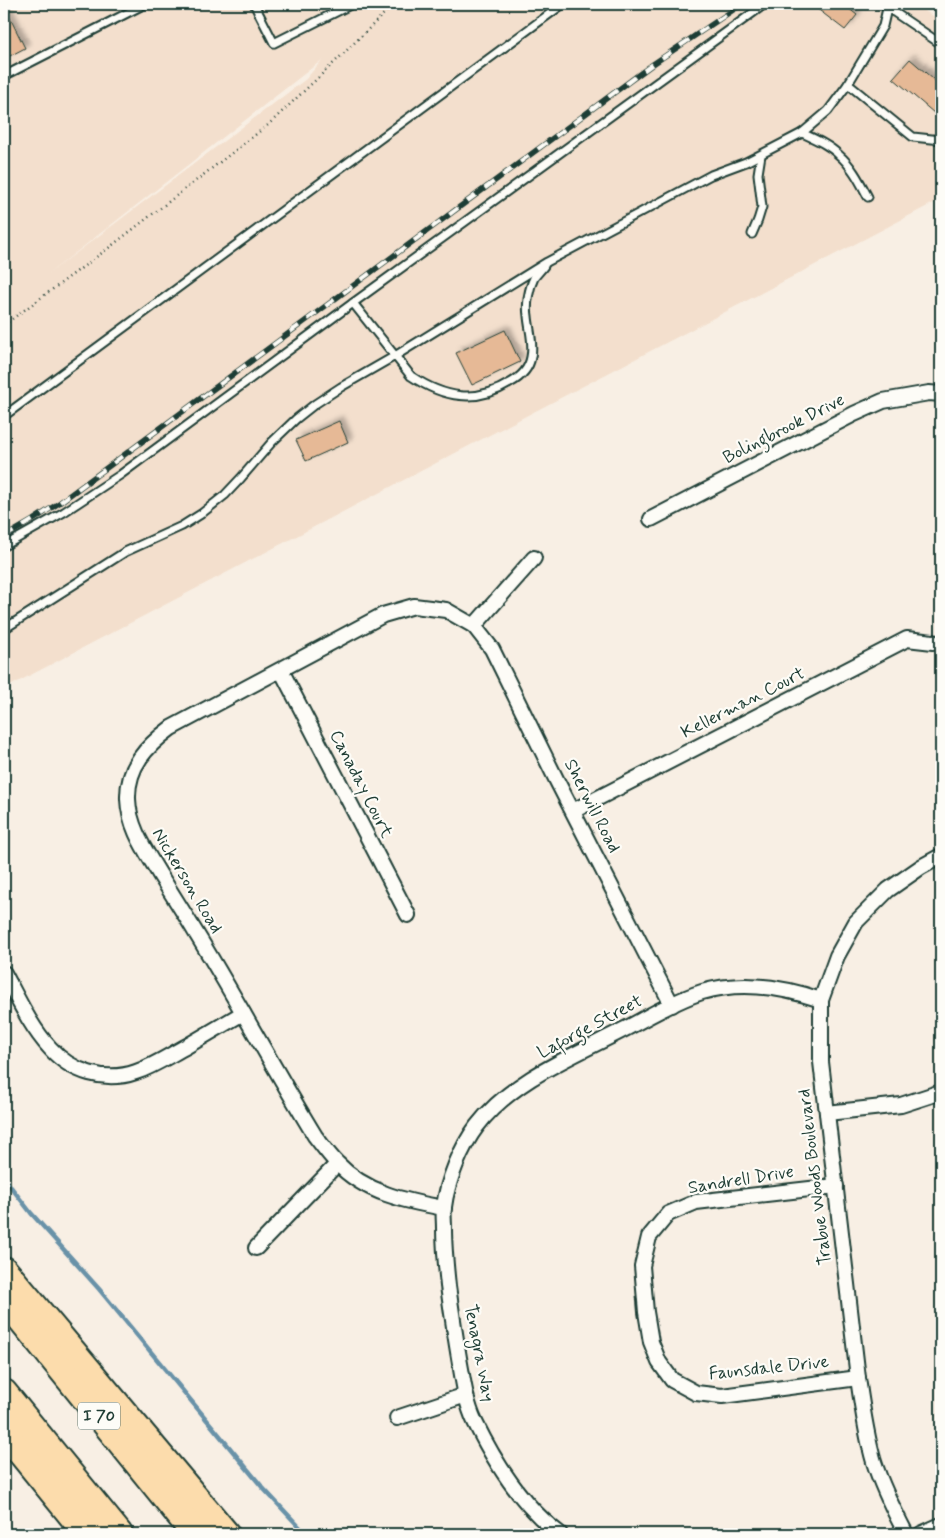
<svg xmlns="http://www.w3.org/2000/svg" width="945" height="1538" viewBox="0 0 945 1538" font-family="Mynerve,sans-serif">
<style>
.built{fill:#f3dfcd;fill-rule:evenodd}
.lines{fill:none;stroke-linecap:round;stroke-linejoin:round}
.stream{stroke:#6992a8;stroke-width:4.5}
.building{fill:#e6b996;stroke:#1f3d34;filter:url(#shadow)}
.lane-casing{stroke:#1f3d34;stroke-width:11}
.street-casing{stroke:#1f3d34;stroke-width:18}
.highway-casing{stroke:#1f3d34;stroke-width:30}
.path{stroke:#1f3d34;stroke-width:2.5;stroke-dasharray:1 4;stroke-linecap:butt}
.lane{stroke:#fdfcf7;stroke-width:7}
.street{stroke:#fdfcf7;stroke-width:14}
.highway{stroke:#fcdcac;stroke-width:26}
.rail-casing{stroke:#1f3d34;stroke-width:5.5}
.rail{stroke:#fdfcf7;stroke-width:4;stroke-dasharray:11;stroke-linecap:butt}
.labels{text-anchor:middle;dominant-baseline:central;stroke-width:4.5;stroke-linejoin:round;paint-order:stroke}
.shield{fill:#fdfcf7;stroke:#62766e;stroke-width:1}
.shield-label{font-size:16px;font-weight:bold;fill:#1f3d34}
.street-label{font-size:18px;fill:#1f3d34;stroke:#fdfcf7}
</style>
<defs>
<filter id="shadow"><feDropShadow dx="4.5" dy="-4.5" stdDeviation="2.5" flood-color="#0004"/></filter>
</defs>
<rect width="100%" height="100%" fill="#f8efe4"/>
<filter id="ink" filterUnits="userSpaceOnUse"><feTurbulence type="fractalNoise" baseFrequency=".02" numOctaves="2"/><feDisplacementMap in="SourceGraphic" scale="10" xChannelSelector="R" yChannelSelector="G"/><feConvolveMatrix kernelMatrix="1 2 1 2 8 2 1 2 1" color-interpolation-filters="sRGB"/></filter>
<g filter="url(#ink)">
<path class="built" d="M 4,4 L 914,4 L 941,21 L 941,199 L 4,689 ZM 322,60 L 306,79 L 47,275 Z"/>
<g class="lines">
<polyline class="stream" points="4,1178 31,1213 99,1289 263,1488 306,1534"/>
</g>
<g class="building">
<polygon points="811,4 843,4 857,15 845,30"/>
<polygon points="4,6 25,48 4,59"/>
<polygon points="910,59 941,86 941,119 893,78"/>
<polygon points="505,330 520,362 472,385 456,353"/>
<polygon points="339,421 348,442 306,461 296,440"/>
</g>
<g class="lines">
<g class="lane-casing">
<g id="lane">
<polyline points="254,4 274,43 352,4"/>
<polyline points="888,8 941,44"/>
<polyline points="4,76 145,4"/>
<polyline points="848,84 913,137 941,140"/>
<path d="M 802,133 C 815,139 829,145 839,155 C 852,166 860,182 868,197"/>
<polyline points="752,234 758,220 762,207 758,174 761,155"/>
<path d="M 353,303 L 411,376 C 444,398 476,404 510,383 C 521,377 529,369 531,357 C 534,343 529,329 528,316 C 526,304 529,288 534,278 C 537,274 541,270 544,266"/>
<polyline points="4,416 563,4"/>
<polyline points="4,546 64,512 120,475 353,303 765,4"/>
<polyline points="4,629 125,552 182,526 201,514 225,495 241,478 272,442 296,419 315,404 341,387 395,356 547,262 711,175 746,162 802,133 828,111 848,84 883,26 888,4"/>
</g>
</g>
<g class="street-casing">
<g id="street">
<polyline points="651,519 854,414 883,401 929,393 941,394"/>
<polyline points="474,626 534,558"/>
<polyline points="281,670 408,915"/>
<polyline points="573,811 907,639 933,642"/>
<path d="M 4,973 C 18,999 30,1026 50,1048 C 71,1072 105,1083 136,1072 C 154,1066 170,1055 187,1046 C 206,1035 224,1024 243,1013"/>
<polyline points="827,1113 901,1105 941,1092"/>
<polyline points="836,1186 696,1202 668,1214 649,1237 642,1266 646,1312 651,1342 659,1362 672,1380 696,1393 722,1396 858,1378"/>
<path d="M 444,1208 C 405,1201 365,1193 337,1163 C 329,1155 322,1145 315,1136 C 274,1069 237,1000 196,933 C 184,913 172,894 160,875 C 146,851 129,828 128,799 C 127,766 147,746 171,728 L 383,615 L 414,606 L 446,610 L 474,626 L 492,649 L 557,781 L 672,1005"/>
<polyline points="256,1248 337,1164"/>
<polyline points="397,1418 466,1395"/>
<path d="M 560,1534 C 523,1507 495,1463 475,1422 C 467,1405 464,1387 461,1369 C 456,1342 452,1314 448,1286 C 446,1267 444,1248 444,1228 C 444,1221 443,1214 444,1207 C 447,1182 461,1147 477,1126 C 512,1080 573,1056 623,1030 C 648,1017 674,1001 702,992 C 742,980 783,987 821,1000"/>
<path d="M 906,1534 C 894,1511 882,1487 874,1462 C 866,1435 862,1406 858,1378 L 821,1062 L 821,1000 L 837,956 L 856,922 L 888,890 L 921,867 L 941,856"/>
<polyline points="921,1534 941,1525"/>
</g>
</g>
<g class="highway-casing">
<g id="highway">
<polyline points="4,1270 226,1534"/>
<polyline points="8,1303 195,1534"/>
<polyline points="4,1393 119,1534"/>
<polyline points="4,1432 87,1534"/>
</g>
</g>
<polyline class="path" points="4,325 110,247 268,125 338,59 394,4"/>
<use href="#lane" class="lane"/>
<use href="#street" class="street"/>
<use href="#highway" class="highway"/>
<g class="rail-casing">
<polyline id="rail" points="4,537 33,520 59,503 653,64 742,4"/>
</g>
<use href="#rail" class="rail"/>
</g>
</g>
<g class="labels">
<rect class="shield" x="78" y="1402.5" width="42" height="27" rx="4"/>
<g class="shield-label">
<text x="99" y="1416">I 70</text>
</g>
<g class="street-label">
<text transform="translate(784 429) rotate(-27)">Bolingbrook Drive</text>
<text transform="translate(743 703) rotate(-27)">Kellerman Court</text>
<text transform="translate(361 784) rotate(63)">Canaday Court</text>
<text transform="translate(592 806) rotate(63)">Sherwill Road</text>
<text transform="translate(187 881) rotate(59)">Nickerson Road</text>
<text transform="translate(590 1027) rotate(-28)">Laforge Street</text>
<text transform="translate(815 1177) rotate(-97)">Trabue Woods Boulevard</text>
<text transform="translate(741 1180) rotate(-9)">Sandrell Drive</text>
<text transform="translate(479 1353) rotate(79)">Tenagra Way</text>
<text transform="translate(769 1368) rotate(-6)">Faunsdale Drive</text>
</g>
</g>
<rect width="945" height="1538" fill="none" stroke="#fdfcf7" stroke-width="20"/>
<rect x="10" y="10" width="925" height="1518" fill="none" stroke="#1f3d34" stroke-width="2" filter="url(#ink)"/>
</svg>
